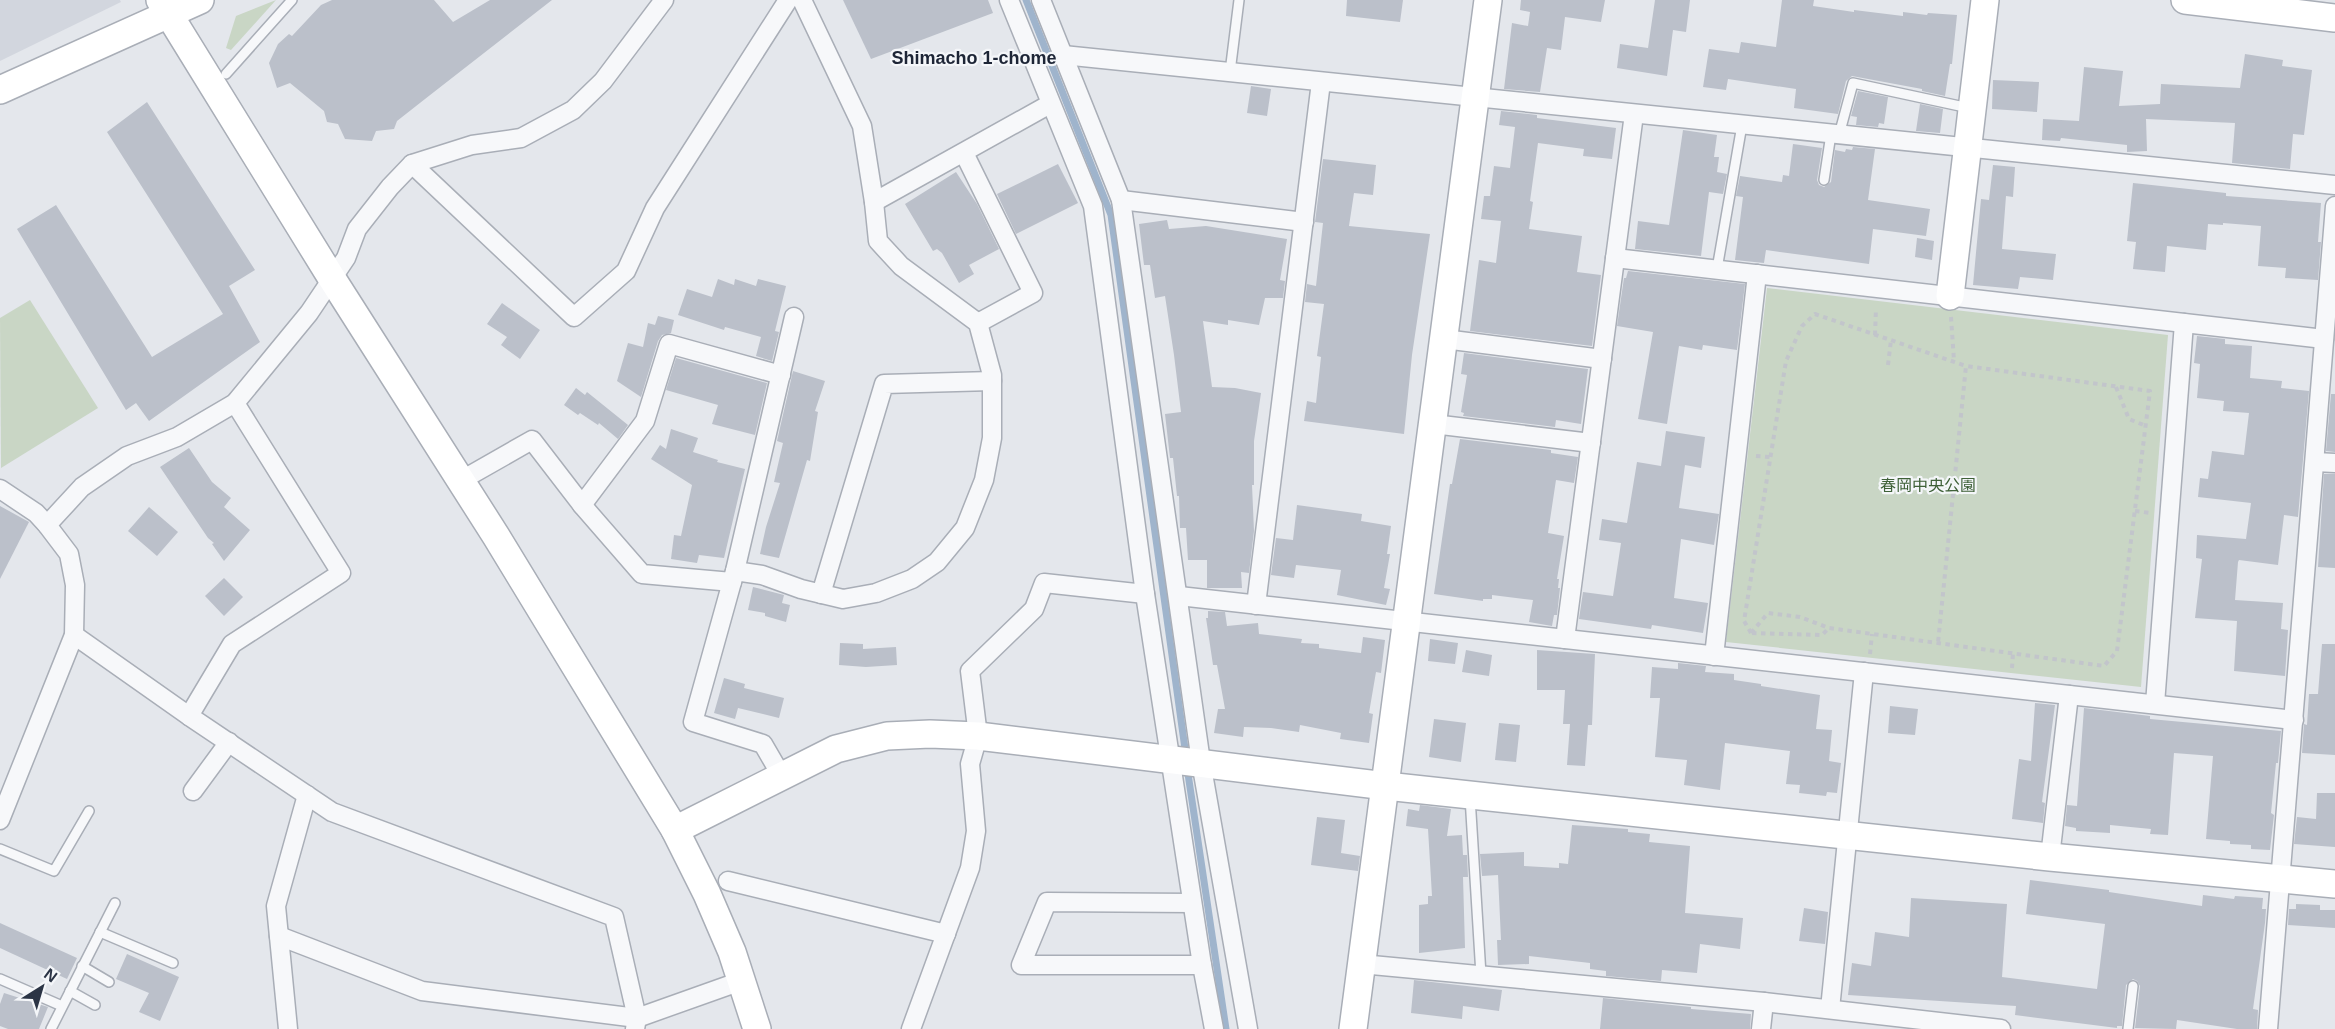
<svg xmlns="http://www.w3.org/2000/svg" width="2335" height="1029" viewBox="0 0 2335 1029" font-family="Arial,'Noto Sans JP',sans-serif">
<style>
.built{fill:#d2d6de}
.green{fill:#c9d6c5}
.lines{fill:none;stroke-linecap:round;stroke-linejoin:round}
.stream{stroke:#9fb4cc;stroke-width:7}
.building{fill:#bbc0ca}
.lane-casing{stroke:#a9aeb7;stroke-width:12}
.street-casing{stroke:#a9aeb7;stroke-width:21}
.secondary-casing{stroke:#a9aeb7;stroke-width:30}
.path{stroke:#c2c5cb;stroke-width:4;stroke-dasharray:4.5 4.5;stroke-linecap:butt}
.lane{stroke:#f7f8fa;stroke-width:9}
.street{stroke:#f7f8fa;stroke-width:18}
.secondary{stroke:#fff;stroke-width:27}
.labels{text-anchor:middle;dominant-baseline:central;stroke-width:4.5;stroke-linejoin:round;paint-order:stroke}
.park-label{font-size:16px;fill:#3f6138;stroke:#f4f6f9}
.neighbourhood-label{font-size:18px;font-weight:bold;fill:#1d2536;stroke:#f4f6f9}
</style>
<rect width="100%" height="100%" fill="#e4e7ec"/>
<polygon class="built" points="0,0 120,0 121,2 0,61"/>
<g class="green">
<polygon points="276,0 231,50 226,48 236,16"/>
<polygon points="1767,288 2168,335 2141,687 1726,642"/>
<polygon points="30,300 98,408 1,468 0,318"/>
</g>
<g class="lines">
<g class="stream">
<polyline points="1026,0 1111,215 1186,756"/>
<polyline points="1187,767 1226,1029"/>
</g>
</g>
<g class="building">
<polygon points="332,0 434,0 453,22 490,0 552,0 425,99 397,121 394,129 376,131 372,141 345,139 338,124 327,122 324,111 290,83 277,88 269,63 278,44 289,34 292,36 321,5"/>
<polygon points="843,0 988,0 993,13 871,59"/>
<polygon points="1347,0 1403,0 1400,22 1346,16"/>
<polygon points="1521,0 1605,0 1601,22 1565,17 1561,50 1547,48 1540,92 1504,89 1512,23 1528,26 1530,12 1520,10"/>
<polygon points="1655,0 1690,0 1686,32 1673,30 1667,76 1617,68 1620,44 1648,48"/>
<polygon points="1782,0 1814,0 1813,6 1854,12 1854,10 1903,16 1903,12 1927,15 1928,13 1957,15 1952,64 1950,64 1945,96 1922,91 1922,89 1852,76 1846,81 1838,114 1794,108 1796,89 1728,79 1726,90 1703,87 1709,49 1739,53 1741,42 1776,47"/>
<polygon points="2245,54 2283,60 2282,66 2312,70 2304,135 2293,134 2290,169 2232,163 2235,123 2146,119 2147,151 2127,152 2127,145 2061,138 2060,141 2042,140 2043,119 2079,121 2084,67 2123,71 2119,106 2160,104 2161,84 2240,88"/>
<polygon points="1993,80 2039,82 2037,112 1992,109"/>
<polygon points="1251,86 1271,89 1267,116 1247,113"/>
<polygon points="1858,91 1888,97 1884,124 1879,123 1878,127 1856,125 1857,117 1851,116"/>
<polygon points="147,102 255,270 229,286 260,342 149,421 136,403 126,410 17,229 56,205 152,357 223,314 107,132"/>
<polygon points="1920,104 1943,109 1940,133 1916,131"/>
<polygon points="1501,111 1537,115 1537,118 1616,128 1612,159 1583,156 1584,149 1538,143 1530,201 1533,202 1529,229 1582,236 1577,272 1601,275 1592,346 1470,331 1479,260 1496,263 1501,221 1481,219 1484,196 1490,196 1494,166 1510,168 1515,127 1499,125"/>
<polygon points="1683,130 1717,135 1714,157 1719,157 1717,172 1727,174 1723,194 1709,192 1701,256 1635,249 1638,221 1669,225"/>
<polygon points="1793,144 1822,148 1817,180 1819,185 1824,187 1831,182 1835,150 1845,152 1846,149 1852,150 1853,147 1875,149 1868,200 1930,209 1926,236 1873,229 1869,264 1766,250 1764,263 1735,260 1743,197 1736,196 1740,176 1782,182 1783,175 1789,176"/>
<polygon points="1323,159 1376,165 1373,195 1354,193 1349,226 1430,234 1412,355 1404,434 1304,421 1307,401 1316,403 1321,357 1317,356 1324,304 1305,302 1307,284 1316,286 1323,223 1315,222"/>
<polygon points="1058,164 1078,203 1016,234 997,194"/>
<polygon points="1993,165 2015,167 2013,197 2006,196 2002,249 2056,254 2053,280 2020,277 2018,289 1973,285 1981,199 1989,200"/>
<polygon points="956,172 977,204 999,249 969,265 974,274 959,283 942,253 937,249 933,251 905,204"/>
<polygon points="2133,183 2226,193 2226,196 2321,203 2318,242 2321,242 2318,280 2285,278 2286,268 2258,266 2261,226 2223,223 2223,225 2208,224 2206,250 2167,246 2165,272 2133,269 2136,242 2127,241"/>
<polygon points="1167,220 1169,229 1206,226 1287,239 1280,280 1285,281 1283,298 1265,298 1259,325 1228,320 1228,325 1203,321 1212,387 1235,388 1261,393 1254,441 1254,485 1252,485 1254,531 1249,573 1241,572 1242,588 1207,588 1207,560 1188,560 1186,528 1180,528 1179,496 1177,496 1173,458 1170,458 1165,414 1181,412 1174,355 1165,296 1155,298 1150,265 1144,265 1139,224"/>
<polygon points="1917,238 1934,241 1932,260 1915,257"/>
<polygon points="1628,271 1745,284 1737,350 1703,345 1702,350 1679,346 1667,424 1638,419 1653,332 1617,326 1624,278 1626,278"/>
<polygon points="718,279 734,285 735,279 756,286 758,279 786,286 775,331 779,332 772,361 756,356 761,337 725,327 724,330 678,315 687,289 712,297"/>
<polygon points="502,303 540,330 520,359 501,345 507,337 487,324"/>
<polygon points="658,316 674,320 671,333 662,335 658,341 641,397 617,381 628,343 643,347 648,323 655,325"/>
<polygon points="2197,336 2225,339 2225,344 2252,346 2250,378 2282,381 2281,388 2309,391 2298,517 2284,515 2278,565 2239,560 2238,562 2235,600 2283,603 2281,629 2288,630 2285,676 2234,671 2237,621 2195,618 2202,559 2196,558 2197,535 2246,539 2251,503 2198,497 2200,478 2208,479 2212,451 2244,455 2249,413 2223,411 2224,401 2197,398 2200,364 2194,363"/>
<polygon points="1464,353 1588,369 1581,424 1556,420 1555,427 1463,416 1464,413 1461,412 1467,375 1461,374"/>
<polygon points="676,358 767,383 755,435 712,424 718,405 666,390"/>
<polygon points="793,371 825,381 815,411 818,412 810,461 807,460 779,558 760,554 766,527 780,483 774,482 783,443 777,441"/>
<polygon points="576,388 585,395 587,392 628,425 618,439 599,423 598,425 580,413 578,415 564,405"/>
<polygon points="2331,394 2335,394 2335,452 2326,451"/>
<polygon points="671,429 698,438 693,452 718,460 717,462 745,469 724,558 699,555 697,563 671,559 674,535 681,536 692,485 651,459 660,445 666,449"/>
<polygon points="1666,431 1705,437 1701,468 1685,465 1679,508 1719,514 1714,545 1681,539 1674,598 1708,603 1703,633 1652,625 1651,629 1579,619 1583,592 1613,596 1621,543 1599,540 1602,519 1627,523 1637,462 1661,466"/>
<polygon points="1460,439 1551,450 1551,453 1578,457 1574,483 1556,480 1548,533 1564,536 1557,579 1559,579 1558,588 1560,588 1557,615 1554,615 1552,626 1529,622 1533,600 1492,595 1492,599 1483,599 1483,601 1434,594 1450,484 1452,484"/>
<polygon points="189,448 212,482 231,498 224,507 250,530 224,561 212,544 214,543 208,538 160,467"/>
<polygon points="2324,474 2335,474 2335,568 2318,567"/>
<polygon points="1297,505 1362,514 1361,521 1391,526 1387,554 1390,554 1384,588 1390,589 1386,605 1337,595 1341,570 1296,565 1294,578 1271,575 1276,538 1293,540"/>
<polygon points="0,506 29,522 0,579"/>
<polygon points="149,507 178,532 157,556 128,531"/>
<polygon points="224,578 243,597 224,616 205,596"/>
<polygon points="753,587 784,595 782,603 790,605 786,622 765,616 765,613 748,610"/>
<polygon points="1208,611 1225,612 1227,626 1258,623 1259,634 1302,639 1301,643 1319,644 1319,648 1361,653 1363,637 1385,640 1381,673 1376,672 1369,713 1373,714 1369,743 1340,739 1341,733 1300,725 1299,732 1271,728 1244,727 1243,737 1214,733 1218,709 1225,709 1217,665 1213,665 1206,618 1208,618"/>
<polygon points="1430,639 1458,643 1455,664 1428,661"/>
<polygon points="840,643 863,644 863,649 896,647 897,665 866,667 839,665"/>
<polygon points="2322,644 2335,644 2335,755 2302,753 2304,724 2307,725 2309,694 2318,694"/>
<polygon points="1466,650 1492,655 1489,676 1462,672"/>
<polygon points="1537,650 1595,654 1592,725 1588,725 1585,766 1567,765 1570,724 1563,724 1565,690 1537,690"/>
<polygon points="1678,663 1706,666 1705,672 1734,674 1734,680 1761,684 1761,686 1820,695 1816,729 1832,730 1829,761 1841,763 1837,793 1827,792 1826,796 1799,793 1800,785 1786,784 1790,751 1725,743 1720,790 1684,785 1687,760 1655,757 1660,698 1650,698 1652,667 1678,669"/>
<polygon points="724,678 745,684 744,688 784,698 779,718 738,708 735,719 714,713"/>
<polygon points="2035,703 2055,705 2042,802 2045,803 2043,823 2012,819 2019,759 2031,761"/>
<polygon points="1890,706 1918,709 1915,735 1888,733"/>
<polygon points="2084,708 2150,716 2150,719 2281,731 2278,763 2276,763 2271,813 2274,815 2270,850 2251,849 2251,845 2230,844 2230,841 2206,839 2213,756 2174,753 2168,835 2150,834 2151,829 2110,825 2110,833 2076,831 2076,828 2065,826 2067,805 2077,806"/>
<polygon points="1434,719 1466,723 1461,762 1429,757"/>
<polygon points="1499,723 1520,725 1516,762 1495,760"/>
<polygon points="2317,793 2335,793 2335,847 2294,844 2297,817 2316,819"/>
<polygon points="1420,805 1451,809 1447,836 1462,835 1463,855 1467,855 1468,877 1463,877 1465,948 1419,953 1419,905 1428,904 1428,896 1432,896 1428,829 1406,826 1408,809 1419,811"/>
<polygon points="1317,817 1345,820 1341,853 1360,856 1358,871 1311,865"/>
<polygon points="1572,825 1628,829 1628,832 1650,834 1649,842 1690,846 1685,913 1743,918 1740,949 1700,944 1697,973 1662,970 1661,981 1606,976 1606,971 1590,969 1590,963 1529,956 1529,964 1498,965 1497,940 1501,940 1498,875 1482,876 1480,854 1524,852 1524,866 1559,868 1559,863 1568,864"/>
<polygon points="2030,880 2109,890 2109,892 2202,906 2203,895 2234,899 2235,896 2263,898 2262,909 2266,909 2265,923 2253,1009 2258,1010 2257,1029 2237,1029 2177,1020 2176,1029 2135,1028 2140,986 2137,981 2133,979 2126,985 2122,1026 2117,1026 2117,1028 2015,1015 2016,1006 1848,995 1852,963 1871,966 1875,932 1909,937 1911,898 2007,904 2002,977 2097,989 2105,924 2026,914"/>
<polygon points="2296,904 2320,905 2320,910 2335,910 2335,928 2288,925 2289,909 2296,909"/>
<polygon points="1804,908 1828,912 1825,944 1799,941"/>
<polygon points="0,923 77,958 67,979 0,948"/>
<polygon points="127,954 179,977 160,1021 139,1012 149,993 116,979"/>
<polygon points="1414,980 1502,990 1499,1011 1463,1006 1462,1019 1411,1013"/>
<polygon points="4,993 48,1007 39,1029 8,1029 0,1026 0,1004"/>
<polygon points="1603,998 1691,1007 1691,1009 1751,1014 1750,1029 1600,1029"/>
</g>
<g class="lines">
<g class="lane-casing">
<g id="lane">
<polyline points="1230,72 1239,0"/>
<polyline points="226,74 292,0"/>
<polyline points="1839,135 1853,83 1969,108"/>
<polyline points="1824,180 1831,134"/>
<polyline points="1717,269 1742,125"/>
<polyline points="1470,797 1481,975"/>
<polyline points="0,849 54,871 89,811"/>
<polyline points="100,932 173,963"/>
<polyline points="82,966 109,982"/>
<polyline points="0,979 62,1006"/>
<polyline points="70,991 95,1005"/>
<polyline points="51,1029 115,903"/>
<polyline points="2128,1029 2133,986"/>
</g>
</g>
<g class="street-casing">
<g id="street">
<polyline points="1009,0 1093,206 1145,594 1202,965 1214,1029"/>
<polyline points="1041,0 1121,200 1201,762 1248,1029"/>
<polyline points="1063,55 2335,185"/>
<polyline points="964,153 1033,293 978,323"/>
<polyline points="412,164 574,317 626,271 655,208 788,0"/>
<polyline points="1121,200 1304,222"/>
<polyline points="874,202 1050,104"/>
<polyline points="1615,258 2324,339"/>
<polyline points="1444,339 1602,359"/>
<polyline points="1433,424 1591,443"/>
<polyline points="2315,462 2335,463"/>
<polyline points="460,481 532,440 582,505 642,574 732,582"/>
<polyline points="0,489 36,513 47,525 69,554 75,585 74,635 0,820"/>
<polyline points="582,505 645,421 669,344 781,375"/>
<polyline points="47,525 82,487 127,456 177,437 235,403 309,313 346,258 357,229 390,187 412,164 472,145 521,138 573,110 603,81 664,0"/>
<polyline points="735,571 762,575 801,589 843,599 876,593 912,579 937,562 965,528 984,480 992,438 992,375 978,323 901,266 878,241 874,202 862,126 802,0"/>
<polyline points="821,594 884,384 992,381"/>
<polyline points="1179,596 2294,720"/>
<polyline points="1256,605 1321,82"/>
<polyline points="74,635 189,716 332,812 614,917 637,1018 635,1029"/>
<polyline points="1565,639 1634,114"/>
<polyline points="1714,656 1757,274"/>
<polyline points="2155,704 2184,323"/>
<polyline points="189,716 232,644 341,573 235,403"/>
<polyline points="781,775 763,744 693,722 735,571 794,317"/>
<polyline points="193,791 229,742"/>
<polyline points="2050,857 2069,695"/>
<polyline points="728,881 946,934"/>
<polyline points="1192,903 1047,902 1021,965 1202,965"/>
<polyline points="279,936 422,991 637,1018 741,981"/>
<polyline points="1361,964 1764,1002 2001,1029"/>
<polyline points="1830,1009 1864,672"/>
<polyline points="288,1029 276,906 307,795"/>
<polyline points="911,1029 970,868 976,831 970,764 978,736 970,671 1034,609 1044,583 1145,594"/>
<polyline points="1761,1029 1764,1002"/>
<polyline points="2268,1029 2335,206"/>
</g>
</g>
<g class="secondary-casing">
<g id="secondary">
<polyline points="160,0 331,277 496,536 675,830 707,894 732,952 757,1029"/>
<polyline points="2185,0 2335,18"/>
<polyline points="0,90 200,0"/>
<polyline points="1950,296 1985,0"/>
<polyline points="675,830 836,749 887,736 930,734 978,736 1386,786 2050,857 2335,884"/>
<polyline points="1353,1029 1488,0"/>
</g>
</g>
<g class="path">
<polyline points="1951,317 1954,361"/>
<polyline points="1875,335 1876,308"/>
<polyline points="1888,365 1891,340"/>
<polyline points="2116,387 2129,419 2146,426"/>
<polyline points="1756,456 1770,457"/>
<polyline points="2135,511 2151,513"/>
<polyline points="1751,633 1768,613 1800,617 1829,628 2104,666 2117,651 2150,391 1966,366 1938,643"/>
<polyline points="1751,633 1744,621 1786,361 1802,326 1815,314 1966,366"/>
<polyline points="1752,633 1822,635 1829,628"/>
<polyline points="1870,654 1872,634"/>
<polyline points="2012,668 2013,653"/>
</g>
<use href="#lane" class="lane"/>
<use href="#street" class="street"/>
<use href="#secondary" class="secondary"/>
</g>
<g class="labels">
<g class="park-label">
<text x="1928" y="485">春岡中央公園</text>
</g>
<g class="neighbourhood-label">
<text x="974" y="58">Shimacho 1-chome</text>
</g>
</g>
<g transform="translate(42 987) rotate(37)" stroke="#f4f6f9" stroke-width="4.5" paint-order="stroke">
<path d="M0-4.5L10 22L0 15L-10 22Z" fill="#2b3445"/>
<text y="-9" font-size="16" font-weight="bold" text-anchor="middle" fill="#2b3445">N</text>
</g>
</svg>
